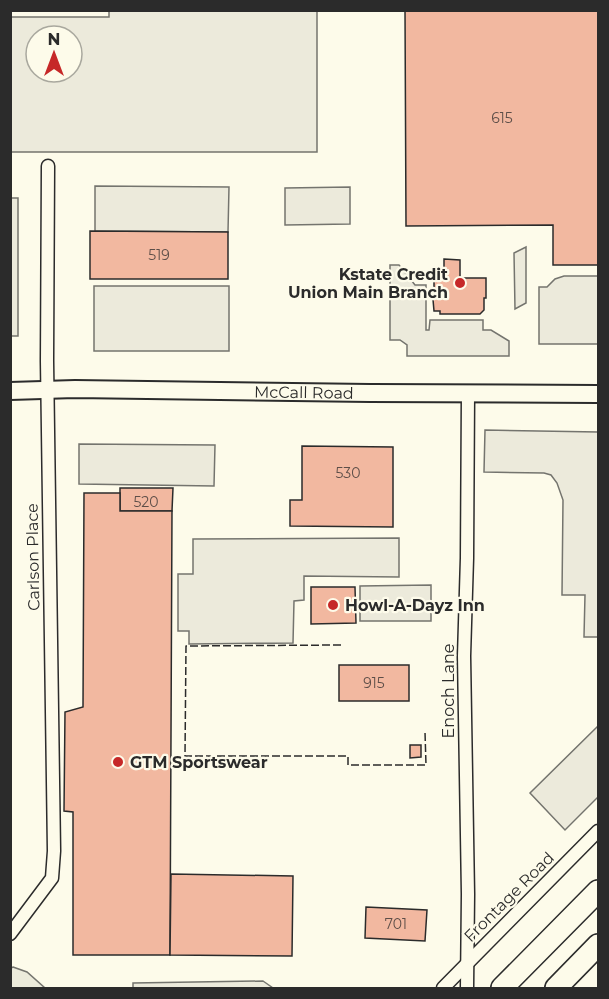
<svg xmlns="http://www.w3.org/2000/svg" width="609" height="999" viewBox="0 0 609 999" font-family="Montserrat,sans-serif">
<style>
.green{fill:#ecebdb;stroke:#74746e;stroke-width:1.5}
.parking{fill:#eceadb;stroke:#74746e;stroke-width:1.5;fill-rule:evenodd}
.building{fill:#f2b8a0;stroke:#2b2b2b;stroke-width:1.5}
.lines{fill:none;stroke-linecap:round;stroke-linejoin:round}
.street-casing{stroke:#2b2b2b;stroke-width:15}
.secondary-casing{stroke:#2b2b2b;stroke-width:20}
.highway-casing{stroke:#2b2b2b;stroke-width:24}
.street{stroke:#fdfbea;stroke-width:12}
.secondary{stroke:#fdfbea;stroke-width:16}
.highway{stroke:#fdfbea;stroke-width:21}
.fence{stroke:#2b2b2b;stroke-width:1.5;stroke-dasharray:8 3;stroke-linecap:butt}
.poi-dot{fill:#c62828;stroke:#fdfbea;stroke-width:2}
.labels{text-anchor:middle;dominant-baseline:central;stroke-width:4.5;stroke-linejoin:round;paint-order:stroke}
.number-label{font-size:14px;fill:#5d4e48}
.poi-label{font-size:16px;font-weight:bold;fill:#2b2b2b;stroke:#fdfbea;text-anchor:start}
.street-label{font-size:16px;fill:#2b2b2b;stroke:#fdfbea}
</style>
<rect width="100%" height="100%" fill="#fdfbea"/>
<polygon class="green" points="13,967 27,972 45,988 11,988 11,968"/>
<g class="parking">
<path d="M 109,11 L 317,11 L 317,152 L 11,152 L 11,17 L 109,17 ZM 36,36 L 72,36 L 72,72 L 36,72 Z"/>
<polygon points="95,186 229,187 228,232 95,231"/>
<polygon points="350,187 350,224 285,225 285,188"/>
<polygon points="10,198 18,198 18,336 11,336"/>
<polygon points="526,247 526,303 515,309 514,253"/>
<polygon points="390,265 399,265 415,285 426,285 426,330 429,330 430,320 483,320 483,330 491,330 509,341 509,356 407,356 407,345 400,340 390,340"/>
<polygon points="564,276 598,276 598,344 539,344 539,287 547,287 555,279"/>
<rect x="94" y="286" width="135" height="65"/>
<polygon points="485,430 598,432 598,637 584,637 585,595 562,595 563,500 557,483 551,475 544,473 484,472"/>
<polygon points="79,444 215,445 214,486 79,484"/>
<polygon points="399,538 399,577 304,576 304,600 294,601 293,643 189,644 189,631 178,631 178,574 193,574 193,539"/>
<polygon points="431,585 431,621 360,621 360,586"/>
<polygon points="598,726 598,797 565,830 530,793"/>
<polygon points="263,981 273,988 133,988 133,983"/>
</g>
<g class="building">
<polygon points="405,10 598,10 598,265 553,265 553,225 406,226"/>
<polygon points="90,231 228,232 228,279 90,279"/>
<polygon points="444,259 460,260 460,278 486,278 486,298 484,298 484,310 480,314 440,314 440,311 434,311 432,288 434,288 434,277 444,278"/>
<polygon points="302,446 393,447 393,527 290,526 290,500 302,500"/>
<polygon points="120,488 173,488 172,511 120,511"/>
<polygon points="84,493 120,493 120,511 172,511 170,955 73,955 73,812 64,811 65,712 83,707"/>
<polygon points="311,587 355,587 356,623 311,624"/>
<rect x="339" y="665" width="70" height="36"/>
<polygon points="410,745 421,745 421,757 410,758"/>
<polygon points="171,874 293,876 292,956 170,955"/>
<polygon points="366,907 427,910 425,941 365,938"/>
</g>
<g class="lines">
<g class="street-casing">
<g id="street">
<polyline points="10,934 52,878 54,851 47,361 48,166"/>
<polyline points="443,988 598,831"/>
<polyline points="467,988 468,894 464,656 467,558 468,394"/>
</g>
</g>
<g class="secondary-casing">
<g id="secondary">
<path id="s1" d="M 10,391 L 75,389 L 370,393 L 598,394"/>
</g>
</g>
<g class="highway-casing">
<g id="highway">
<polyline points="502,988 598,891"/>
<polyline points="556,988 598,945"/>
</g>
</g>
<use href="#street" class="street"/>
<use href="#secondary" class="secondary"/>
<use href="#highway" class="highway"/>
<polyline class="fence" points="341,645 186,646 185,756 348,756 348,765 426,765 425,732"/>
</g>
<g class="poi-dot">
<circle cx="460" cy="283" r="6"/>
<circle cx="333" cy="605" r="6"/>
<circle cx="118" cy="762" r="6"/>
</g>
<g class="labels">
<g class="number-label">
<text x="502" y="118">615</text>
<text x="159" y="255">519</text>
<text x="348" y="473">530</text>
<text x="146" y="502">520</text>
<text x="374" y="683">915</text>
<text x="396" y="924">701</text>
</g>
<g class="poi-label">
<text x="448" y="274" text-anchor="end">Kstate Credit<tspan x="448" dy="18">Union Main Branch</tspan></text>
<text x="345" y="605">Howl-A-Dayz Inn</text>
<text x="130" y="762">GTM Sportswear</text>
</g>
<g class="street-label">
<text stroke="none"><textPath href="#s1" startOffset="294">McCall Road</textPath></text>
<text transform="translate(33 557) rotate(-91)">Carlson Place</text>
<text transform="translate(448 691) rotate(-90)">Enoch Lane</text>
<text transform="translate(509 897) rotate(-45)">Frontage Road</text>
</g>
</g>
<rect width="609" height="999" fill="none" stroke="#2b2b2b" stroke-width="24"/>
<g transform="translate(54 54)"><circle r="28" fill="#fdfbea" stroke="#a9a89e" stroke-width="1.5"/>
<path d="M0-4.5L10 22L0 15L-10 22Z" fill="#c62828"/>
<text y="-9" font-size="16" font-weight="bold" text-anchor="middle" fill="#2b2b2b">N</text>
</g>
</svg>
